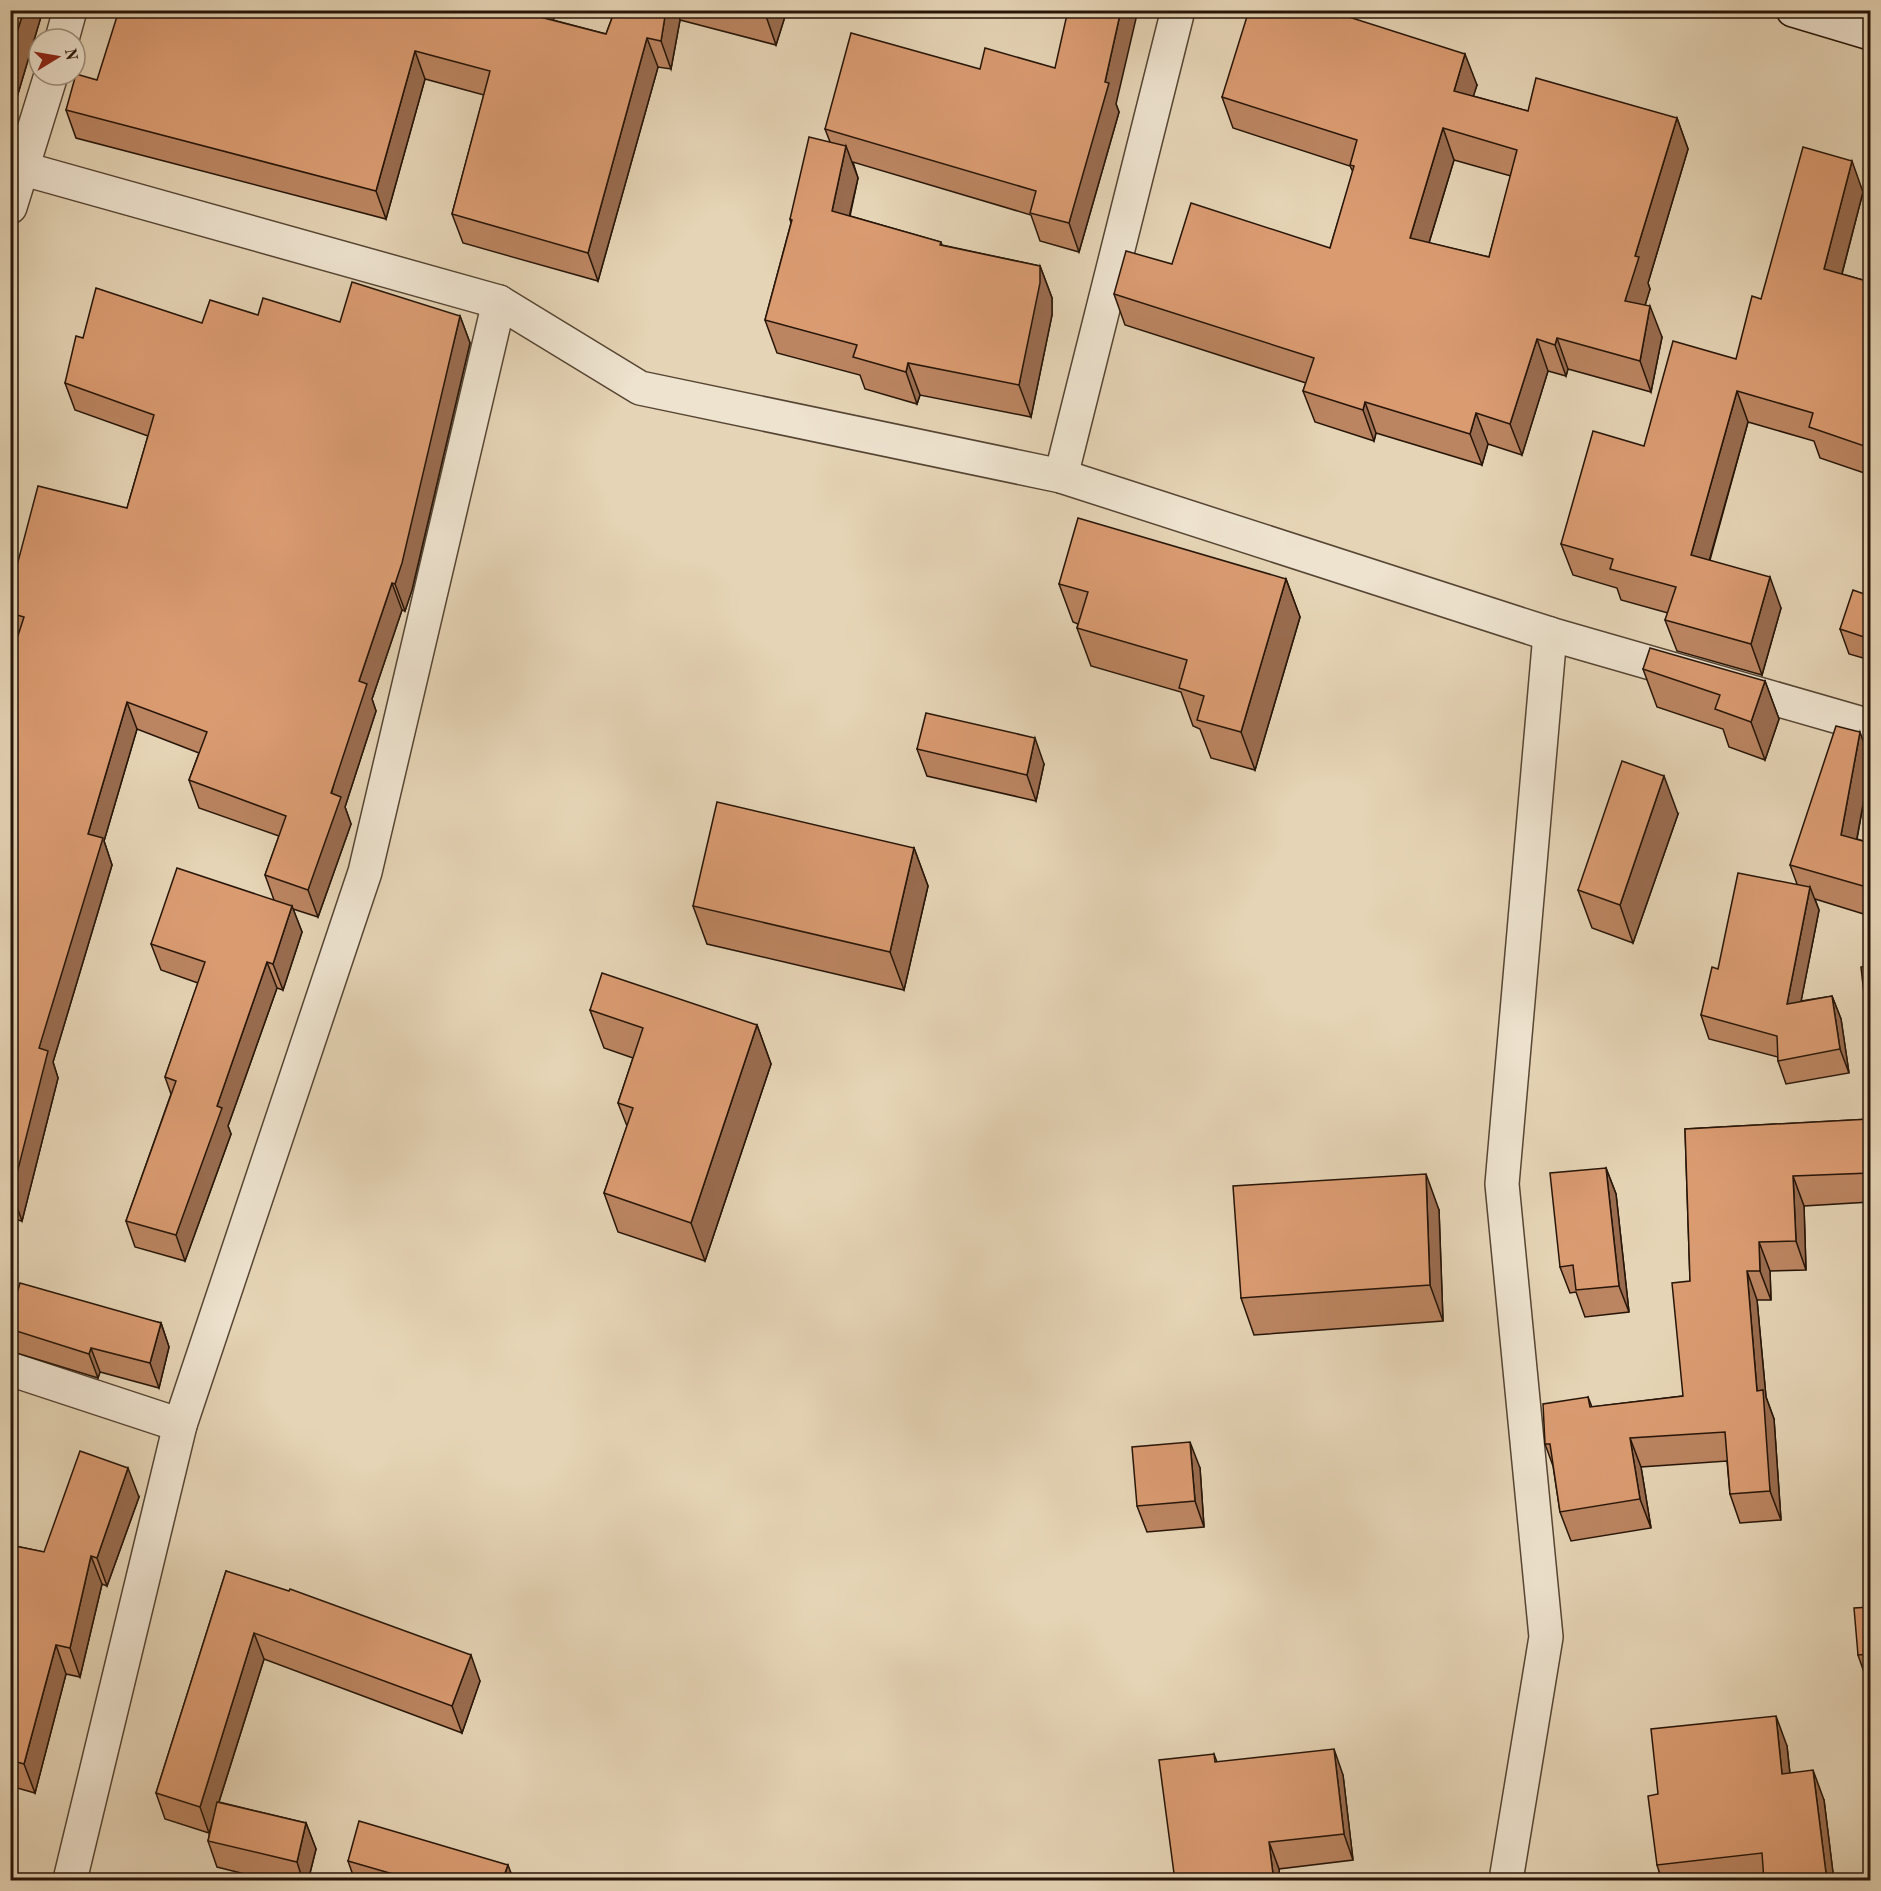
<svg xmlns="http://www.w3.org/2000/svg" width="1881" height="1891" viewBox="0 0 1881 1891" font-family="'Old Standard TT',serif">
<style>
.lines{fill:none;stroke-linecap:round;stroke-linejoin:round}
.street-casing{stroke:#564533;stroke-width:36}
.secondary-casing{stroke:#271508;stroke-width:36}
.street{stroke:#eee3cf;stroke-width:33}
.secondary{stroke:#eee3cf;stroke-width:33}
.wall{fill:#bb8561;stroke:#271508;stroke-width:1.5;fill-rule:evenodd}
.shaded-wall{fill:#996c4f;stroke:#271508;stroke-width:1.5}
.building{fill:#da9b71;stroke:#271508;stroke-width:1.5;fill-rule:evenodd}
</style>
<rect width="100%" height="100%" fill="#e5d4b5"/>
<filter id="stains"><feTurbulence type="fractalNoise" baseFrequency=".00333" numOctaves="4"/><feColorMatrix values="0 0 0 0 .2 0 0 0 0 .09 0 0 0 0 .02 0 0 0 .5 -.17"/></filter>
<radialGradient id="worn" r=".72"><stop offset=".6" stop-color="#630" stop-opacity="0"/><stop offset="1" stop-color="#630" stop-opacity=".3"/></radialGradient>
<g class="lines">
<g class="street-casing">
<g id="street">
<polyline points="62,39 70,10"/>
<polyline points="10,165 499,302 640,388 1061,476 1550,634 1870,726"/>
<polyline points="10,207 51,75"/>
<polyline points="1061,476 1178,10"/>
<polyline points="10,1369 180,1425"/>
<polyline points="70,1880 180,1425 365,872 499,302"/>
<polyline points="1506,1880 1546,1637 1502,1184 1550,634"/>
</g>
</g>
<g class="secondary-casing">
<polyline id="secondary" points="1793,10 1870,33"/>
</g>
<use href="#street" class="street"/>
<use href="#secondary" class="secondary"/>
</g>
<g class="wall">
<polygon points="10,10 43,10 14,107 10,106"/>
<polygon points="254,10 556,10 553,20 606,34 615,10 787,10 776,45 680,20 671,69 658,67 598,281 463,243 452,214 484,95 425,79 386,219 76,138 66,110 97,80 254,13"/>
<polygon points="1055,68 1116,104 1119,112 1079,252 1040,241 1031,215 853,162 858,178 850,216 941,242 942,245 1040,266 1052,298 1052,315 1031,417 920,395 917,404 865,389 860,375 777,353 765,320 791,223 790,219 830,142 825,129 980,69"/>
<path d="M 1477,85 L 1473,96 L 1528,111 L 1677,118 L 1688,149 L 1648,283 L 1650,289 L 1645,305 L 1662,337 L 1651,392 L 1568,369 L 1566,376 L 1548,371 L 1522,455 L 1488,444 L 1482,465 L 1376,433 L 1374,441 L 1315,422 L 1303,391 L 1306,383 L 1125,325 L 1114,294 L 1172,264 L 1330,248 L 1353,172 L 1350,166 L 1233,128 L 1222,97 ZM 1454,160 L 1511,176 L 1489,257 L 1429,243 Z"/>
<polygon points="1863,192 1842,274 1870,282 1870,475 1820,458 1814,441 1748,422 1710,560 1781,608 1762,675 1677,651 1665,620 1668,613 1621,600 1617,588 1573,575 1561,544 1644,446 1736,359 1761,299"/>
<polygon points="258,315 340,322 460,316 470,343 412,590 405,611 402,610 372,699 376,711 345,807 351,824 318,917 293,909 302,932 283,990 277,988 228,1126 231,1134 185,1261 135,1247 126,1221 171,1094 165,1077 198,983 161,970 151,944 274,900 265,875 279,836 199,808 189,780 199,753 137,729 104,841 112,865 53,1062 58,1078 22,1221 10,1218 10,660 17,639 15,638 10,625 10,592 127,508 148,436 75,410 65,383 83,338 202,323"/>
<polygon points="1286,579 1300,617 1255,770 1211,758 1200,729 1193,726 1181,692 1091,666 1077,628 1078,624 1073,622 1059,584"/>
<polygon points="1870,596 1870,660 1849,654 1840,629"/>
<polygon points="1643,669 1765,681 1779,719 1765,760 1729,747 1723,729 1657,707"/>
<polygon points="917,749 1044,764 1036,801 927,776"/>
<polygon points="1870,761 1870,766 1857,839 1870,843 1870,916 1815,899 1819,910 1801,1001 1832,996 1841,1019 1849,1073 1786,1084 1778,1061 1778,1057 1709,1039 1701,1015 1718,969 1797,884 1790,865"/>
<polygon points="1678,814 1633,943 1592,928 1578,890"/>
<polygon points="914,848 928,886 904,990 707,944 693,906"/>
<polygon points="590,1010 757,1025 771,1064 705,1261 618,1232 604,1193 627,1126 618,1103 633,1058 604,1048"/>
<polygon points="1870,1119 1870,1202 1804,1206 1806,1270 1770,1271 1771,1300 1757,1300 1766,1397 1774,1419 1781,1520 1740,1523 1730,1494 1727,1461 1641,1467 1651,1528 1571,1541 1560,1512 1553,1466 1545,1444 1588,1397 1592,1407 1683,1396 1690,1281 1685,1129"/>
<polygon points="1606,1168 1616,1194 1629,1312 1585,1317 1576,1292 1570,1293 1560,1267"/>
<polygon points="1439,1210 1443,1321 1254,1335 1241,1298"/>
<polygon points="10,1288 161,1323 169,1347 159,1388 100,1372 98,1378 10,1351"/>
<polygon points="1200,1468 1204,1527 1147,1532 1137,1506"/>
<polygon points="139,1497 107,1586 102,1584 80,1677 66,1674 35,1793 10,1786 10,1545 44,1552"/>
<polygon points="226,1571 480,1681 462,1733 264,1659 219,1802 306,1823 316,1849 308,1881 273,1881 217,1867 208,1841 211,1827 209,1833 165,1819 156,1793"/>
<polygon points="1870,1607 1870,1684 1868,1684 1858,1655"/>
<polygon points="1787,1746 1790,1773 1824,1800 1834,1881 1662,1881 1657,1865 1658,1794"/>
<polygon points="1214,1754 1217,1762 1343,1775 1353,1860 1279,1869 1280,1881 1175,1881"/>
<polygon points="348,1861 514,1881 355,1881"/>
</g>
<g class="shaded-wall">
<polygon points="24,10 43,10 14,107 10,98 10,54"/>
<polygon points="538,10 556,10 547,44 536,16"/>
<polygon points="666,10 677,10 680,20 671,69 661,41"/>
<polygon points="768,10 787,10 776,45 766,16"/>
<polygon points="1121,10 1138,10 1116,104 1119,112 1079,252 1069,223 1105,82"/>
<polygon points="647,38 658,67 598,281 588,253"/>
<polygon points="415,51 425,79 386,219 376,191"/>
<polygon points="1465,54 1477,85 1465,122 1454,91"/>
<polygon points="1677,118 1688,149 1648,283 1650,289 1637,332 1625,301 1635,256"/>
<polygon points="1443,128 1454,160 1421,269 1410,238"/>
<polygon points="846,146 858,178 843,244 832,211"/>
<polygon points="1852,161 1863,192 1835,300 1824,269"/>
<polygon points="1040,266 1052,298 1052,315 1031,417 1019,385"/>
<polygon points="1650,306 1662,337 1651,392 1640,361"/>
<polygon points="460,316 470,343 412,590 405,611 395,584"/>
<polygon points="1557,338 1568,369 1566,376 1555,345"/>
<polygon points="1537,339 1548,371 1522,455 1510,424"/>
<polygon points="908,363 920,395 917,404 906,372"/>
<polygon points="1737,391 1748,422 1702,586 1691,555"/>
<polygon points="1365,402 1376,433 1374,441 1363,410"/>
<polygon points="1476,413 1488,444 1482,465 1470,434"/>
<polygon points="1770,577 1781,608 1762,675 1751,644"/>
<polygon points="1286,579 1300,617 1255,770 1241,732"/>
<polygon points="392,583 402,610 372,699 376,711 345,807 351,824 318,917 308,890 359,681"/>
<polygon points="1765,681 1779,719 1765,760 1751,722"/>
<polygon points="127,702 137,729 104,841 112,865 53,1062 58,1078 22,1221 12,1193 39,1048 88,834"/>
<polygon points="1860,732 1870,761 1870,766 1852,865 1841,835"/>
<polygon points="1035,738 1044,764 1036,801 1027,775"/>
<polygon points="1664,776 1678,814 1633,943 1620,905"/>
<polygon points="914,848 928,886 904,990 890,952"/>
<polygon points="1810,887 1819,910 1796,1027 1787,1004"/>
<polygon points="292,906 302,932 283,990 273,964"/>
<polygon points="267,962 277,988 228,1126 231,1134 185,1261 176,1235 217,1106"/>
<polygon points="1832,996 1841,1019 1849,1073 1840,1049"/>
<polygon points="757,1025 771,1064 705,1261 691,1223"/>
<polygon points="1606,1168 1616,1194 1629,1312 1619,1286"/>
<polygon points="1426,1174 1439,1210 1443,1321 1430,1285"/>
<polygon points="1793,1176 1804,1206 1806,1270 1796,1241"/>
<polygon points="1759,1242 1770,1271 1771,1300 1760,1271"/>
<polygon points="1747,1271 1757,1300 1766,1397 1774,1419 1781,1520 1770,1491 1757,1391"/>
<polygon points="161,1323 169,1347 159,1388 150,1363"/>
<polygon points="91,1348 100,1372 98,1378 89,1354"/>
<polygon points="1630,1438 1641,1467 1651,1528 1640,1499"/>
<polygon points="1190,1442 1200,1468 1204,1527 1195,1501"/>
<polygon points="128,1468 139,1497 107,1586 97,1558"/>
<polygon points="91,1556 102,1584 80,1677 70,1648"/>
<polygon points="254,1633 264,1659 209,1833 200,1807"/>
<polygon points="56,1645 66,1674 35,1793 24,1764"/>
<polygon points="471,1655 480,1681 462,1733 452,1706"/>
<polygon points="1776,1716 1787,1746 1793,1804 1782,1774"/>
<polygon points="1334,1749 1343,1775 1353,1860 1344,1834"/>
<polygon points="1813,1770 1824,1800 1834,1881 1827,1881"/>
<polygon points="306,1823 316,1849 308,1881 303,1881 297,1862"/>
<polygon points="1269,1842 1279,1869 1280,1881 1276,1881 1273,1874"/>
<polygon points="508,1865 514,1881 502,1881"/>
</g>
<g class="building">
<polygon points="10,10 24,10 10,54"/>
<polygon points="119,10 245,10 254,13 254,10 538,10 536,16 606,34 615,10 666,10 661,41 647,38 588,253 452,214 490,71 415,51 376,191 66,110 76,74 97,80"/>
<polygon points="743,10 768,10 766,16"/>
<polygon points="1068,10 1121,10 1105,82 1109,83 1069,223 1030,213 1036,191 825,129 851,33 980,69 985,48 1055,68"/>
<path d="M 1249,10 L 1327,10 L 1465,54 L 1454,91 L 1528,111 L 1536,78 L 1677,118 L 1635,256 L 1639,257 L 1625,301 L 1650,306 L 1640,361 L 1557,338 L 1555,345 L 1537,339 L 1510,424 L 1476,413 L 1470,434 L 1365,402 L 1363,410 L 1303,391 L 1314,358 L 1114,294 L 1126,251 L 1172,264 L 1191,203 L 1330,248 L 1354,166 L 1350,165 L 1357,140 L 1222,97 ZM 1443,128 L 1517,150 L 1489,257 L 1410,238 Z"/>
<polygon points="809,137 846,146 832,211 941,242 940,245 1040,266 1040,283 1019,385 908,363 906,372 853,357 857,345 765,320 792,220 790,219"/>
<polygon points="1803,147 1852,161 1824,269 1870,282 1870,448 1809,427 1813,413 1737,391 1691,555 1770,577 1751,644 1665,620 1676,587 1610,569 1613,559 1561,544 1593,431 1644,446 1673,341 1736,359 1752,296 1761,299"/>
<polygon points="352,282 460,316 402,563 395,584 392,583 359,681 367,684 331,793 341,797 308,890 265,875 286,816 189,780 207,732 127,702 88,834 103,838 39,1048 48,1051 12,1193 10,1193 10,660 24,617 10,613 10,592 38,486 127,508 154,415 65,383 76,336 83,338 96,288 202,323 210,300 258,315 263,298 340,322"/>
<polygon points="1078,518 1286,579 1241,732 1197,720 1204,696 1179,688 1187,660 1077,628 1088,592 1059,584"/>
<polygon points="1853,590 1870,596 1870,639 1840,629"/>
<polygon points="1650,648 1765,681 1751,722 1715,709 1720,695 1643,669"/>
<polygon points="926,713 1035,738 1027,775 917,749"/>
<polygon points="1836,726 1860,732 1841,835 1870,843 1870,888 1790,865"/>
<polygon points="1622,761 1664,776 1620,905 1578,890"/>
<polygon points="717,802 914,848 890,952 693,906"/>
<polygon points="177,868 292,906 273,964 267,962 217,1106 222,1108 176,1235 126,1221 176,1081 165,1077 205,962 151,944"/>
<polygon points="1738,873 1810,887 1787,1004 1832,996 1840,1049 1778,1061 1777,1036 1701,1015 1712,967 1718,969"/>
<polygon points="1870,965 1870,1047 1861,967"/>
<polygon points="602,973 757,1025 691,1223 604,1193 633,1108 618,1103 643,1028 590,1010"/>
<polygon points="1870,1119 1870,1173 1793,1176 1796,1241 1759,1242 1760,1271 1747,1271 1757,1391 1763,1390 1770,1491 1730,1494 1725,1432 1630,1438 1640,1499 1560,1512 1550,1444 1545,1444 1543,1404 1588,1397 1590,1407 1683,1396 1672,1283 1690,1281 1685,1129"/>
<polygon points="1606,1168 1619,1286 1576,1290 1573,1265 1560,1267 1550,1173"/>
<polygon points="1426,1174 1430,1285 1241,1298 1233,1186"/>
<polygon points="20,1283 161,1323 150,1363 91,1348 89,1354 10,1329 10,1288 18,1290"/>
<polygon points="1868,1318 1870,1318 1870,1341"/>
<polygon points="1190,1442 1195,1501 1137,1506 1132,1447"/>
<polygon points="80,1451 128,1468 97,1558 91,1556 70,1648 56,1645 24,1764 10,1760 10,1545 44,1552"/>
<polygon points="226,1571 289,1591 290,1589 471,1655 452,1706 254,1633 200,1807 156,1793"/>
<polygon points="1870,1607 1870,1654 1858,1655 1854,1608"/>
<polygon points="1776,1716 1782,1774 1813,1770 1827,1881 1764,1881 1762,1853 1657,1865 1648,1796 1658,1794 1651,1729"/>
<polygon points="1334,1749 1344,1834 1269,1842 1273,1874 1229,1881 1175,1881 1159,1760 1214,1754 1215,1762"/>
<polygon points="217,1802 306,1823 297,1862 208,1841"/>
<polygon points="359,1821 508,1865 502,1881 417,1881 348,1861"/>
</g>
<rect width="1881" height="1891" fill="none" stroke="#e5d4b5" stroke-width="36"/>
<rect x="12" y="12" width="1857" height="1867" fill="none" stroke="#271508" stroke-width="3"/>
<rect x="18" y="18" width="1845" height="1855" fill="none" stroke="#271508" stroke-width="1.5"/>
<g transform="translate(57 57) rotate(79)"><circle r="28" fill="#eee3cf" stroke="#9e917f" stroke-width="1.5"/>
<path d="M0-4.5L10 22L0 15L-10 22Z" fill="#8f2418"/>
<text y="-9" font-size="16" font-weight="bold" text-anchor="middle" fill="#271508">N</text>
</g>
<rect width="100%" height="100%" filter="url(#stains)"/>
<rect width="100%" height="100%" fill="url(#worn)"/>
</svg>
